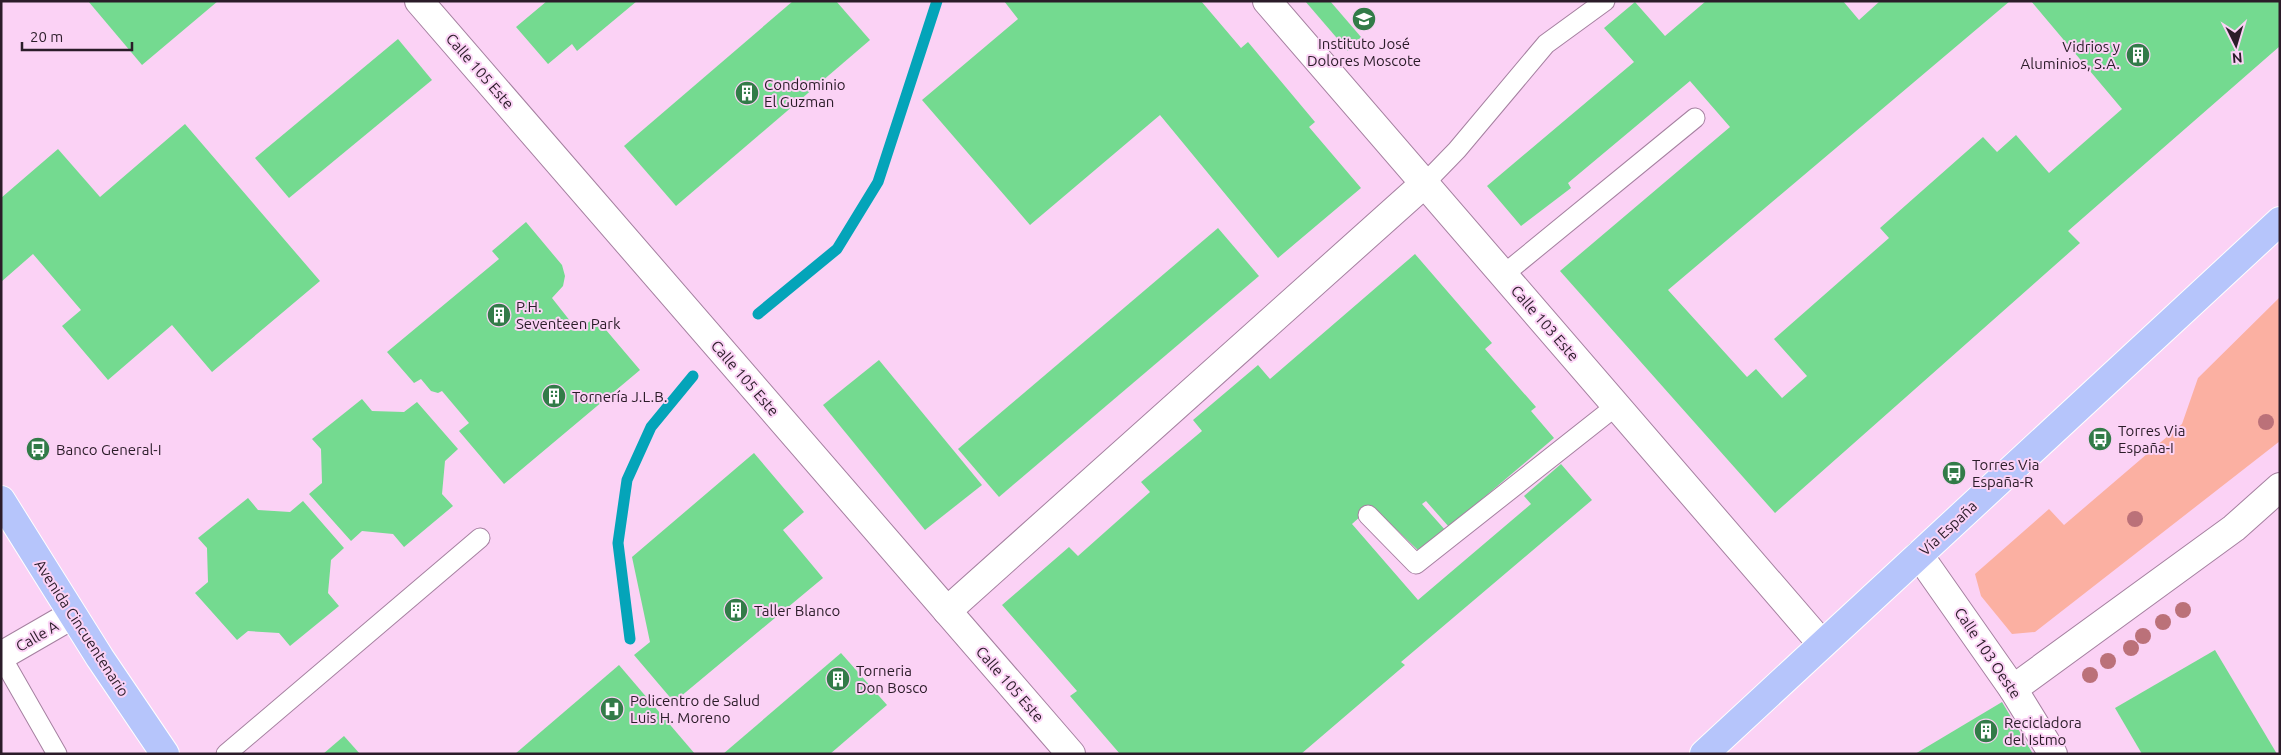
<svg xmlns="http://www.w3.org/2000/svg" width="2281" height="755" viewBox="0 0 2281 755" font-family="Ubuntu,sans-serif">
<style>
.green{fill:#fbb0a2}
.lines{fill:none;stroke-linecap:round;stroke-linejoin:round}
.stream{stroke:#04a4b9;stroke-width:11}
.building{fill:#74da90}
.service-casing{stroke:#a580a0;stroke-width:21}
.minor-casing{stroke:#a580a0;stroke-width:30}
.primary-casing{stroke:#fff;stroke-width:30}
.service{stroke:#fff;stroke-width:19}
.minor{stroke:#fff;stroke-width:28}
.primary{stroke:#b6c5fb;stroke-width:28}
.tree{fill:#bb7179}
.labels{text-anchor:middle;dominant-baseline:central;stroke-width:4;stroke-linejoin:round;paint-order:stroke}
.poi-label{font-size:15px;fill:#2b1c29;stroke:#fbd2f5;text-anchor:start}
.street-label{font-size:15px;fill:#2b1c29;stroke:#fbd2f5}
</style>
<rect width="100%" height="100%" fill="#fbd2f5"/>
<polygon class="green" points="2280,297 2280,441 2035,632 2012,634 1981,596 1975,574 2049,509 2064,525 2182,424 2198,378"/>
<g class="lines">
<g class="stream">
<polyline points="758,314 837,249 878,182 937,1"/>
<polyline points="630,639 618,543 627,480 651,427 693,376"/>
</g>
</g>
<g class="building">
<polygon points="88,1 218,1 142,65"/>
<polygon points="547,1 637,1 577,51 572,44 548,64 516,27"/>
<polygon points="793,1 836,1 870,40 676,206 624,146"/>
<polygon points="1004,1 1201,1 1241,48 1248,42 1315,122 1309,127 1361,188 1278,258 1160,115 1030,225 922,100 1018,19"/>
<polygon points="1305,1 1330,1 1361,37 1348,51"/>
<polygon points="1706,1 1843,1 1859,20 1880,1 2010,1 1668,290 1747,377 1756,369 1782,398 1807,376 1774,339 1889,238 1880,228 1983,137 1997,152 2016,135 2049,173 2122,109 2031,1 2280,1 2280,46 2068,231 2080,243 1775,513 1560,271 1730,127 1690,81 1568,183 1571,188 1521,226 1487,186 1634,62 1604,28 1635,2 1665,36"/>
<polygon points="398,39 432,80 289,198 255,158"/>
<polygon points="185,124 320,281 212,372 172,325 108,380 62,326 81,310 33,254 1,282 1,198 58,149 100,197"/>
<polygon points="526,222 562,265 565,276 563,286 552,298 578,331 595,317 640,370 504,484 459,431 469,423 442,391 438,393 431,391 421,379 414,383 387,352 499,259 492,251"/>
<polygon points="1218,228 1259,276 999,497 958,449"/>
<polygon points="1415,254 1492,343 1485,349 1536,407 1531,411 1554,438 1449,527 1426,501 1422,504 1446,531 1421,553 1372,506 1352,524 1418,600 1531,504 1524,496 1561,464 1592,500 1401,662 1405,665 1301,754 1120,754 1070,696 1077,691 1002,605 1069,547 1078,556 1150,492 1141,482 1202,431 1193,420 1258,365 1270,379"/>
<polygon points="879,360 982,485 925,530 823,405"/>
<polygon points="362,399 372,411 404,412 417,402 458,449 445,461 442,494 453,506 404,547 393,534 362,531 351,541 309,494 322,483 321,449 312,439"/>
<polygon points="754,453 804,512 783,530 823,578 674,702 634,655 650,642 632,557"/>
<polygon points="248,498 258,510 290,512 303,501 344,548 331,560 328,593 339,606 290,646 279,633 248,631 237,640 195,593 208,582 207,548 198,538"/>
<polygon points="2215,650 2277,754 2142,754 2115,708"/>
<polygon points="841,653 887,705 830,754 723,754"/>
<polygon points="619,665 695,754 515,754"/>
<polygon points="2002,702 2033,754 1915,754 1992,708"/>
<polygon points="344,736 360,754 323,754"/>
</g>
<g class="lines">
<g class="service-casing">
<g id="service">
<polyline points="1424,184 1457,150 1546,44 1605,1"/>
<polyline points="1503,275 1695,118"/>
<polyline points="1368,515 1416,564 1616,406"/>
<polyline points="1,656 57,754"/>
<polyline points="226,754 480,538"/>
</g>
</g>
<g class="minor-casing">
<g id="minor">
<polyline points="419,1 1071,754"/>
<polyline points="1267,1 1822,644"/>
<polyline points="1919,555 2013,689 2053,754"/>
<polyline points="947,611 1424,184"/>
<polyline points="1,656 72,615"/>
<polyline points="2013,689 2234,528 2280,487"/>
</g>
</g>
<g class="primary-casing">
<g id="primary">
<polyline points="1,500 100,658 165,754"/>
<polyline points="1704,754 2280,221"/>
</g>
</g>
<use href="#service" class="service"/>
<use href="#minor" class="minor"/>
<use href="#primary" class="primary"/>
</g>
<g class="tree">
<circle cx="2266" cy="422" r="8"/>
<circle cx="2135" cy="519" r="8"/>
<circle cx="2183" cy="610" r="8"/>
<circle cx="2163" cy="622" r="8"/>
<circle cx="2143" cy="636" r="8"/>
<circle cx="2131" cy="648" r="8"/>
<circle cx="2108" cy="661" r="8"/>
<circle cx="2090" cy="675" r="8"/>
</g>
<defs>
<g id="school-disc" transform="scale(1.25)"><circle r="9.5" fill="#327b48" stroke="#fbd2f5"/><path d="M0-5L7-2L0 1L-7-2ZM-4 1L0 2.5L4 1V4Q0 6-4 4Z" fill="#fff"/></g>
<g id="building-disc" transform="scale(1.25)"><circle r="9.5" fill="#327b48" stroke="#fbd2f5"/><path d="M-4-6H4V6H1V3H-1V6H-4ZM-2.5-4.3h1.7v1.8h-1.7ZM.8-4.3h1.7v1.8H.8ZM-2.5-1h1.7V.8h-1.7ZM.8-1h1.7V.8H.8Z" fill="#fff"/></g>
<g id="bus-disc" transform="scale(1.25)"><circle r="9.5" fill="#327b48" stroke="#fbd2f5"/><path d="M-5-6H5V4H4V6H2V4H-2V6H-4V4H-5ZM-3.5-4V0h7V-4ZM-3.5 1.2v1.5H-2V1.2ZM2 1.2v1.5H3.5V1.2Z" fill="#fff"/></g>
<g id="hospital-disc" transform="scale(1.25)"><circle r="9.5" fill="#327b48" stroke="#fbd2f5"/><path d="M-5-5h3v3.5h4V-5h3V5h-3V1.5h-4V5h-3Z" fill="#fff"/></g>
</defs>
<g fill-rule="evenodd">
<use href="#school-disc" x="1364" y="19"/>
<use href="#building-disc" x="2138" y="55"/>
<use href="#building-disc" x="747" y="93"/>
<use href="#building-disc" x="499" y="315"/>
<use href="#building-disc" x="554" y="396"/>
<use href="#bus-disc" x="2100" y="439"/>
<use href="#bus-disc" x="38" y="449"/>
<use href="#bus-disc" x="1954" y="473"/>
<use href="#building-disc" x="736" y="610"/>
<use href="#building-disc" x="838" y="679"/>
<use href="#hospital-disc" x="612" y="709"/>
<use href="#building-disc" x="1986" y="731"/>
</g>
<g class="labels">
<g class="poi-label">
<text x="1364" y="43" text-anchor="middle">Instituto José<tspan x="1364" dy="17">Dolores Moscote</tspan></text>
<text x="2120" y="46" text-anchor="end">Vidrios y<tspan x="2120" dy="17">Aluminios, S.A.</tspan></text>
<text x="764" y="84">Condominio<tspan x="764" dy="17">El Guzman</tspan></text>
<text x="516" y="306">P.H.<tspan x="516" dy="17">Seventeen Park</tspan></text>
<text x="572" y="396">Tornería J.L.B.</text>
<text x="2118" y="430">Torres Via<tspan x="2118" dy="17">España-I</tspan></text>
<text x="56" y="449">Banco General-I</text>
<text x="1972" y="464">Torres Via<tspan x="1972" dy="17">España-R</tspan></text>
<text x="754" y="610">Taller Blanco</text>
<text x="856" y="670">Torneria<tspan x="856" dy="17">Don Bosco</tspan></text>
<text x="630" y="700">Policentro de Salud<tspan x="630" dy="17">Luis H. Moreno</tspan></text>
<text x="2004" y="722">Recicladora<tspan x="2004" dy="17">del Istmo</tspan></text>
</g>
<g class="street-label">
<text transform="translate(480 71) rotate(49)">Calle 105 Este</text>
<text transform="translate(1545 323) rotate(49)">Calle 103 Este</text>
<text transform="translate(745 378) rotate(49)">Calle 105 Este</text>
<text transform="translate(1948 528) rotate(-43)">Vía España</text>
<text transform="translate(82 628) rotate(57)">Avenida Cincuentenario</text>
<text transform="translate(37 636) rotate(-30)">Calle A</text>
<text transform="translate(1988 653) rotate(56)">Calle 103 Oeste</text>
<text transform="translate(1010 684) rotate(49)">Calle 105 Este</text>
</g>
</g>
<rect width="2281" height="755" fill="none" stroke="#2b1c29" stroke-width="5"/>
<g transform="translate(2236 45) rotate(175)" stroke="#fbd2f5" stroke-width="4" paint-order="stroke">
<path d="M0-4L9 19L0 12L-9 19Z" fill="#2b1c29"/>
<text y="-8" font-size="14" font-weight="bold" text-anchor="middle" fill="#2b1c29">N</text>
</g>
<path d="M22 42v8h110v-8" fill="none" stroke="#2b1c29" stroke-width="2.5"/>
<text x="30" y="42" font-size="15" fill="#2b1c29" stroke="#fbd2f5" stroke-width="4" paint-order="stroke">20 m</text>
</svg>
